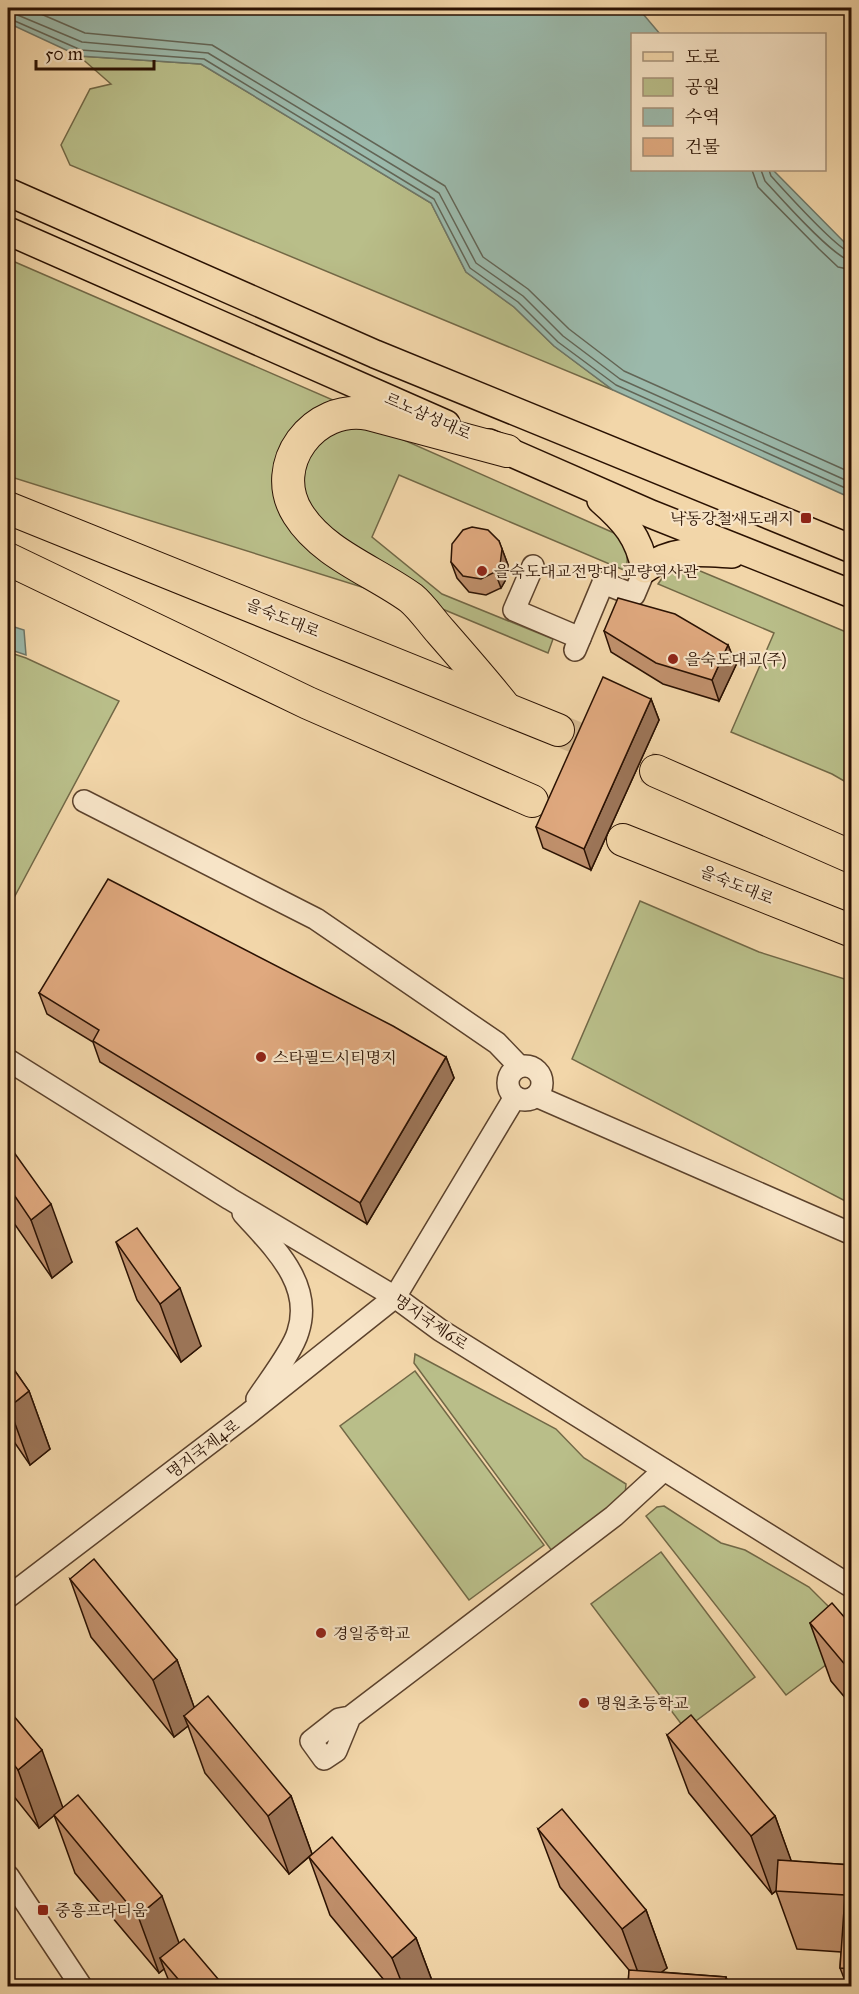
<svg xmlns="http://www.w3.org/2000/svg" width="859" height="1994" viewBox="0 0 859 1994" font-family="'IM FELL Great Primer','Noto Serif KR',serif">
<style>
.green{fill:#b9be89;stroke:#726846;stroke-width:1.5}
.water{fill:#9bb9ab;stroke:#6e7667;stroke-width:1.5}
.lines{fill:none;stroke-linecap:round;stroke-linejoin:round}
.shore{stroke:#626556;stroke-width:1.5}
.highway-tunnel{stroke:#d4b890;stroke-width:32;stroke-dasharray:32 16;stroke-linecap:butt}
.minor-casing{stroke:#5c422c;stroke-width:24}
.major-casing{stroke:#2a1102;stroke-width:30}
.highway-casing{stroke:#2a1102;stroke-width:34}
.minor{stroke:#f7e4c7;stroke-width:21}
.major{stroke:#f2d6a9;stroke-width:27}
.highway{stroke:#f2d6a9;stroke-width:32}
.wall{fill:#c1916d;stroke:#2a1102;stroke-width:1.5}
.shaded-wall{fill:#9d7659;stroke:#2a1102;stroke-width:1.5}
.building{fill:#e0a97f;stroke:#2a1102;stroke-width:1.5}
.poi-dot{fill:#8f2418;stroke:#f7e4c7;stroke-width:2}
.labels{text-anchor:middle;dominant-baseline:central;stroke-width:4.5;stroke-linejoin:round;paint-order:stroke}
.street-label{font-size:16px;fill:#2a1102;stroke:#f7e4c7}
.poi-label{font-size:16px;fill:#2a1102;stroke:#f7e4c7;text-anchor:start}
</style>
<rect width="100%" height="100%" fill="#f2d6a9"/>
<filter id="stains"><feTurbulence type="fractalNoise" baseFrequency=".00333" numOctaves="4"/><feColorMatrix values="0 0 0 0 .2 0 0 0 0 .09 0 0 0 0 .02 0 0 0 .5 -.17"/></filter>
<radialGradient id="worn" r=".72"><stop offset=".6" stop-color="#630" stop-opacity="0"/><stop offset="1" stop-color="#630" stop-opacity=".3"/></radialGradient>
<g class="green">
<polygon points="79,56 201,64 431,203 466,272 514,307 554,346 613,390 70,165 61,145 90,89 111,84"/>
<polygon points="8,259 349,407 284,477 384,594 8,476"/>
<path d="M 336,422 L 388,433 L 614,533 C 627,542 629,556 626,571 L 399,475 L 372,537 L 442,594 L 553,639 L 548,653 L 440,608 L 313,524 L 297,464 Z"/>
<polygon points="681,567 693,568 851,634 851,785 832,774 731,732 774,633 658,584 667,571"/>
<polygon points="8,652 26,658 119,701 8,909"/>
<polygon points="640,901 759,952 851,981 851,1204 572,1059"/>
<polygon points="415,1354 556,1429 584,1458 626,1484 625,1495 552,1551 414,1363"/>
<polygon points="415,1371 544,1545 469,1600 340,1426"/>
<polygon points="664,1506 721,1543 745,1550 809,1587 834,1612 851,1620 851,1646 786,1695 646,1516 657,1507"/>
<polygon points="661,1552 755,1677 685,1729 591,1604"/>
</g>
<g class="water">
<polygon points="8,8 638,8 660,34 632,34 632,170 773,170 851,249 851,498 613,390 554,346 514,307 466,272 431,203 201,64 79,56 8,23"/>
<polygon points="8,625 24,630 26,655 8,649"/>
</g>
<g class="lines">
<g class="shore">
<polyline points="27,8 85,33 212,45 445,186 483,257 528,289 569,329 624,371 852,473"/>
<polyline points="8,11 82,42 208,53 439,193 476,263 523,296 563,336 620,379 852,483"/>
<polyline points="8,18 81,50 204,59 434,199 470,268 518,302 558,342 616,385 852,491"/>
<polyline points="752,170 758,187 819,249 838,267 852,270"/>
<path d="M 761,170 L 765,181 C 779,196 835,260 852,261"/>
<path d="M 769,170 L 771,176 C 783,189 839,252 852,253"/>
</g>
<polyline class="highway-tunnel" points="558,730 656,771"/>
<g class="minor-casing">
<g id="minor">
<polyline points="533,566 514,610 580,638"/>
<polyline points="575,650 603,583 634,595 645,569"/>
<polyline points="84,801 316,919 497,1043 519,1066"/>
<polyline points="8,1060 230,1199 395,1297 440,1330 852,1587"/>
<circle cx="525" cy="1083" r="17"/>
<polyline points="536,1096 852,1234"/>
<path d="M 243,1213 C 272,1246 314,1283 298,1332 C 293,1350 268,1382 257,1399"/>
<polyline points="8,1597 248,1414 395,1297 515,1097"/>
<polyline points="350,1717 339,1719 311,1741 324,1759 336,1751 350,1717 614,1516 664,1470"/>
<polyline points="8,1876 81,1986"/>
</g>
</g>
<g class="major-casing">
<g id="major">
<polyline points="8,192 375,354 852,549"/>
<polyline points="8,231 446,424"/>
<polyline points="489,443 651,514 852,594"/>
<path d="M 601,500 C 625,521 639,537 645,569 C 673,548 699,552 732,554"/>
</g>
</g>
<g class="highway-casing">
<g id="highway">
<polyline points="8,508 558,730"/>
<polyline points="8,559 308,703 532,801"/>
<path d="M 503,705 C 483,680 462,656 441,632 C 431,621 422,607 411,598 C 374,571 323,554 298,514 C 267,465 314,403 369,414 L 507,451"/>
<polyline points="656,771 852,857"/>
<polyline points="623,840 852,931"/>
</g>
</g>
<use href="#minor" class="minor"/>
<use href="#major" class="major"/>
<use href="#highway" class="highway"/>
</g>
<g class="wall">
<polygon points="499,541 508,565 505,581 501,588 486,595 469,592 457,578 451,562"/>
<polygon points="604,631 728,645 736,665 719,701 663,684 611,652"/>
<polygon points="651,699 659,720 591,870 543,848 536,827"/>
<polygon points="39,993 446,1057 454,1078 367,1224 100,1062 93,1042 47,1014"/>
<polygon points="8,1145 72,1262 52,1278 9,1216 8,1212"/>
<polygon points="116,1242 201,1346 181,1362 137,1300"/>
<polygon points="8,1361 29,1391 50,1449 30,1465 8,1433"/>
<polygon points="70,1579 177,1660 194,1707 291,1796 312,1854 416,1938 434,1986 389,1986 330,1915 309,1857 289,1874 205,1773 188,1726 174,1737 91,1637"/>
<polygon points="810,1623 852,1626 852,1706 831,1681"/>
<polygon points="8,1709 63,1808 179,1943 224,1986 171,1986 164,1969 159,1973 75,1873 54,1815 39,1828 8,1789"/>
<polygon points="667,1735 775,1816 791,1861 852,1865 852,1986 847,1986 840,1968 841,1952 797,1949 776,1891 772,1894 689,1793"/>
<polygon points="538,1829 646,1910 667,1968 661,1972 726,1977 729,1986 628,1986 629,1970 560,1887"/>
</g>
<g class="shaded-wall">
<polygon points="502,549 508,565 505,581 501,588 495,572"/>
<polygon points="728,645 736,665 719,701 712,680"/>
<polygon points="651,699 659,720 591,870 584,849"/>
<polygon points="446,1057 454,1078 367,1224 360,1203"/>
<polygon points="51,1204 72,1262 52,1278 31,1220"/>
<polygon points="180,1288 201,1346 181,1362 160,1304"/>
<polygon points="29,1391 50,1449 30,1465 9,1407"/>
<polygon points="177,1660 198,1718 184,1716 188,1726 174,1737 153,1680"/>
<polygon points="42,1750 63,1808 39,1828 18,1770"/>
<polygon points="291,1796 312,1854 289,1874 268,1816"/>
<polygon points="775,1816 796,1874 772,1894 751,1836"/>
<polygon points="162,1896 183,1954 160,1958 164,1969 159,1973 138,1916"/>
<polygon points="646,1910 667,1968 643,1986 622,1929"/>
<polygon points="416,1938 434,1986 403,1986 392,1958"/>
<polygon points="726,1977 729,1986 725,1986"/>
</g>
<g class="building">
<polygon points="472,527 488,530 499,541 502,549 500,565 495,572 481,579 463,576 451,562 452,544 463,530"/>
<polygon points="618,598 675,614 728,645 712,680 656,663 604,631"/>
<polygon points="603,677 651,699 584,849 536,827"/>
<polygon points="108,879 393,1026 446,1057 360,1203 93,1041 99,1030 39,993"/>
<polygon points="8,1144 51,1204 31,1220 8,1186"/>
<polygon points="137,1228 180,1288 160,1304 116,1242"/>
<polygon points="8,1361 29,1391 9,1407 8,1405"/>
<polygon points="94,1559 177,1660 153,1680 70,1579"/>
<polygon points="832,1603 852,1626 852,1673 810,1623"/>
<polygon points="208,1696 291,1796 268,1816 184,1716"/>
<polygon points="8,1709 42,1750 18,1770 8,1757"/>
<polygon points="691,1715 775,1816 751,1836 667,1735"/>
<polygon points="78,1795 162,1896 138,1916 54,1815"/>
<polygon points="562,1809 646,1910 622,1929 538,1829"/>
<polygon points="332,1837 416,1938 392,1958 309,1857"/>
<polygon points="778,1860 852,1865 852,1969 840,1968 845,1895 776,1891"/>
<polygon points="184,1939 224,1986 184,1986 160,1958"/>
<polygon points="629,1970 726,1977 725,1986 628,1986"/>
</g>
<g class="poi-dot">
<rect x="800" y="512" width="12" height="12" rx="3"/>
<circle cx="482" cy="571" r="6"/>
<circle cx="673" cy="659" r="6"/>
<circle cx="261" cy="1057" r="6"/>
<circle cx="321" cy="1633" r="6"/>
<circle cx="584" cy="1703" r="6"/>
<rect x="37" y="1904" width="12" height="12" rx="3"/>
</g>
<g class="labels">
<g class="street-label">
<text transform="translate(428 416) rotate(24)">르노삼성대로</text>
<text transform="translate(283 618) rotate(22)">을숙도대로</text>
<text transform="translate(737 885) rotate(22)">을숙도대로</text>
<text transform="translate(431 1322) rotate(34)">명지국제6로</text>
<text transform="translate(203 1449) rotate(-37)">명지국제4로</text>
</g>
<g class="poi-label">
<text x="794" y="518" text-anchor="end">낙동강철새도래지</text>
<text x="494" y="571">을숙도대교전망대 교량역사관</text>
<text x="685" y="659">을숙도대교(주)</text>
<text x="273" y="1057">스타필드시티명지</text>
<text x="333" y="1633">경일중학교</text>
<text x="596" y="1703">명원초등학교</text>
<text x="55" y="1910">중흥프라디움</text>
</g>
</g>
<rect width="859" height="1994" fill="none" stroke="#f2d6a9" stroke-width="30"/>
<rect x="9" y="9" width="841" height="1976" fill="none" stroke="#2a1102" stroke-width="3"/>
<rect x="15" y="15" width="829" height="1964" fill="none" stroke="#2a1102" stroke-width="1.5"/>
<rect x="631" y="33" width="195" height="138" fill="#f7e4c7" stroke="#a59078" stroke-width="1.5"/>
<rect x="643" y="52" width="30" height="9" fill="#f2d6a9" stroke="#a59078" stroke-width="1.5"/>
<text x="685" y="63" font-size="18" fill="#2a1102">도로</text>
<rect x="643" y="78" width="30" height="18" fill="#b9be89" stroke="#a59078" stroke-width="1.5"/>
<text x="685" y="93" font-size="18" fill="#2a1102">공원</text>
<rect x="643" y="108" width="30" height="18" fill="#9bb9ab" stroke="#a59078" stroke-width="1.5"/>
<text x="685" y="123" font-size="18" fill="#2a1102">수역</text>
<rect x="643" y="138" width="30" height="18" fill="#e0a97f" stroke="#a59078" stroke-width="1.5"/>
<text x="685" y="153" font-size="18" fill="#2a1102">건물</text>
<path d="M36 60v9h118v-9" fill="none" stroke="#2a1102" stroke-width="3"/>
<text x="45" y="60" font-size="18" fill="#2a1102" stroke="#f7e4c7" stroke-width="4.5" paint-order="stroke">50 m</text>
<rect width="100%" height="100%" filter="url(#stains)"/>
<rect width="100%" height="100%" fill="url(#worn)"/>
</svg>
